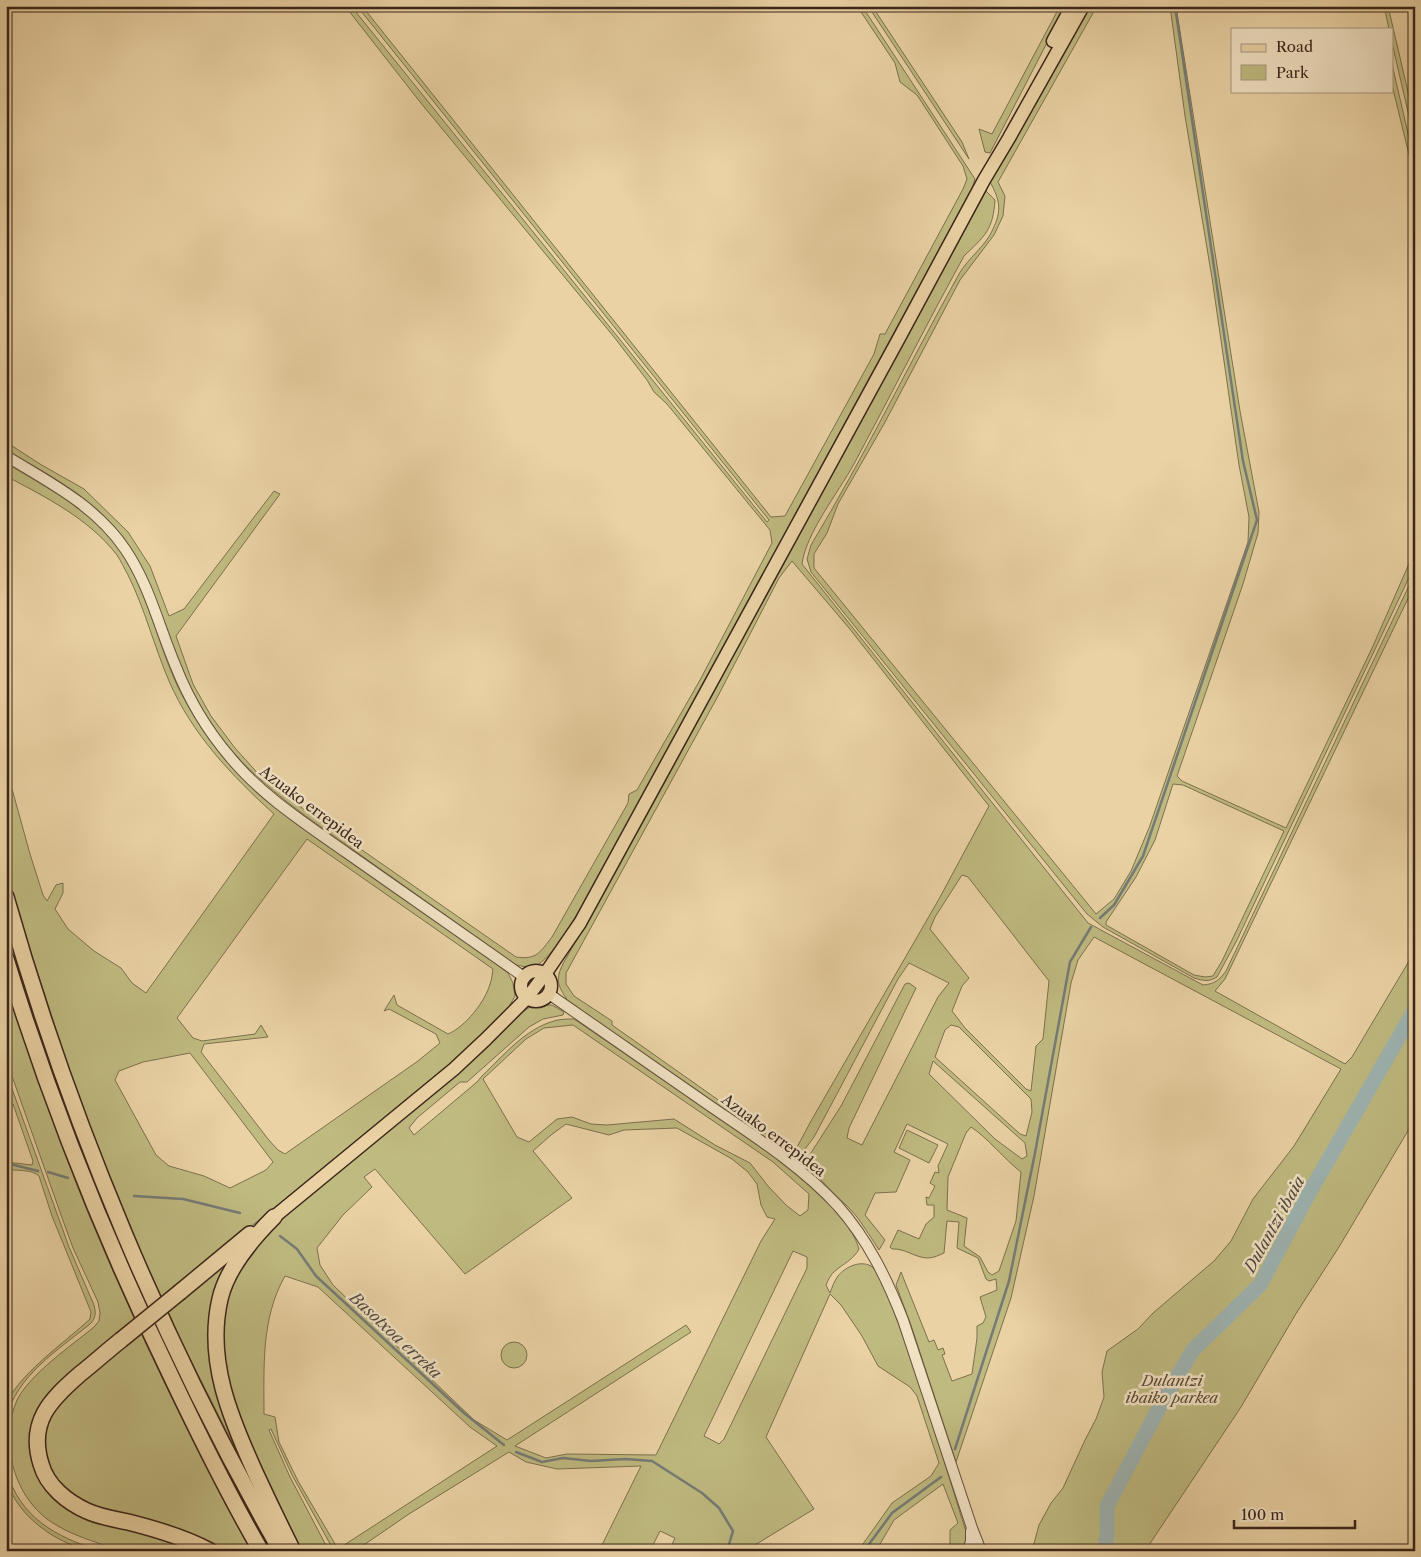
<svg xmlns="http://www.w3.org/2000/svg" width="1421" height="1557" viewBox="0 0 1421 1557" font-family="'Libre Caslon Text',serif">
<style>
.green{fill:#bfba80;stroke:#7d704e;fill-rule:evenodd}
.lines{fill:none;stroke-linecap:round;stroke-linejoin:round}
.stream{stroke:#767b76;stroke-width:2.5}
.river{stroke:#9eb4b2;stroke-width:15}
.minor-casing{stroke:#67513d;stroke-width:12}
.major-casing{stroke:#3b261b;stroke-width:15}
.highway-casing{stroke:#3b261b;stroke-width:18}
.minor{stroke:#f1e2c4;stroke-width:10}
.major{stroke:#ead2a4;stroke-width:12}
.highway{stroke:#ead2a4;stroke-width:15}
.highway-bridge-casing{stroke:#3b261b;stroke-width:18;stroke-linecap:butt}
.highway-bridge{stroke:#ead2a4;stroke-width:15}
.labels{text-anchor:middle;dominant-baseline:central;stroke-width:5;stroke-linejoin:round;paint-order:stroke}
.street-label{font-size:15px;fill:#3b261b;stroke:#f1e2c4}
.park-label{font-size:15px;font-style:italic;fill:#5c4b34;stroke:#f1e2c4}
.water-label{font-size:16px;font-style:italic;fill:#544a41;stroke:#f1e2c4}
</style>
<rect width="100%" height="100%" fill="#ead2a4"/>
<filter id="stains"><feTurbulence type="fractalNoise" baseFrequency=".004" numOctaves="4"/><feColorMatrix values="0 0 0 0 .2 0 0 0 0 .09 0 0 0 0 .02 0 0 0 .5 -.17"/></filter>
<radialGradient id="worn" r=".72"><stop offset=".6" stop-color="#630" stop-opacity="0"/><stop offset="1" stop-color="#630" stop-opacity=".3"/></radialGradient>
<g class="green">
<path d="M 345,6 L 351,6 L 767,522 L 769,520 L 357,6 L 362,6 L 771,517 L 785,516 L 874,354 L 880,334 L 885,334 L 963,189 L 967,179 L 963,166 L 917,95 L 900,82 L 895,63 L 857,6 L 862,6 L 975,179 L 972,189 L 585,901 C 576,916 551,960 535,966 C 529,968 522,966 516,965 C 462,927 409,889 355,851 C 311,820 266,790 230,749 C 209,725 192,694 180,665 C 162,620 151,573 121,535 C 91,496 47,474 6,450 L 6,442 L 40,464 L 84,489 L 128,532 L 150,566 L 169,616 L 184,609 L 274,491 L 280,494 L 176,636 L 193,684 L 211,716 L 235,748 L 262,778 L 313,816 L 516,957 C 537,960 540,952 552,937 L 628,803 L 629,794 L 637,790 L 700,680 L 772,543 L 770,530 L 667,404 L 654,392 L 647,380 L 614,337 L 420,102 Z"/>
<polygon points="868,6 872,6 962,142 969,159"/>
<polygon points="1060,6 1066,6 990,153 985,152 979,129 992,134"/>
<path d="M 1087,6 L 1097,6 L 998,182 L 1005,196 L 1003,216 L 994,235 L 960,280 L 884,424 L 838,504 L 827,533 L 814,554 L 814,568 L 1096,914 L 1114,899 L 1131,871 L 1149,828 L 1248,542 L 1249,517 L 1239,465 L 1212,278 L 1185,116 L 1170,6 L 1176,6 L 1240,411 L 1259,512 L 1258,533 L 1243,584 L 1177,776 L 1182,781 L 1286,828 L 1373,646 L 1415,550 L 1415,565 L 1236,942 L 1217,977 C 1209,982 1204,981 1194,978 L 1103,927 L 1087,914 L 811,572 L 807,559 L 811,545 C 864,457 909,364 959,274 C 968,258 986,246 993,229 C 1002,210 1000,200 990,182 ZM 1173,784 L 1183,785 L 1284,831 L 1222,961 L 1213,976 L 1205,977 L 1194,975 L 1106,925 L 1106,922 L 1136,877 L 1155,840 Z"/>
<polygon points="1384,6 1388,6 1415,122 1415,142 1392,43 1392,29 1389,29"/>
<polygon points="1392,64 1415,164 1415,179 1392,85"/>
<path d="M 986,191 L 995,200 C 993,230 985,236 964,256 C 926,325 891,395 854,464 C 838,493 806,533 802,564 L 1088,923 L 1203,985 C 1215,984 1219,980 1226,971 L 1415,573 L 1415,584 L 1225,979 L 1215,991 L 1345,1064 L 1352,1057 L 1415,951 L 1415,1119 L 1339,1247 L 1297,1312 L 1241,1407 L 1145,1551 L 1032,1551 L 1039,1525 L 1051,1503 L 1063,1488 L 1085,1440 L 1096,1419 L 1104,1397 L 1102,1372 L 1107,1351 L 1138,1329 L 1153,1313 L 1214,1261 L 1231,1241 L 1253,1199 L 1294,1146 L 1341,1069 L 1094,937 L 1078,960 L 1071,983 L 1034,1196 L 1011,1298 L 956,1462 L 912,1328 L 896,1285 L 901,1272 L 929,1342 L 934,1340 L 938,1350 L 943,1348 L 945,1354 L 942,1355 L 952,1381 L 972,1374 L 977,1338 L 977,1326 L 983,1323 L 986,1317 L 980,1297 L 997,1290 L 996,1279 L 989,1281 L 986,1279 L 978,1258 L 957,1248 L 959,1222 L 947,1221 L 944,1253 C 939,1255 934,1258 928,1258 C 915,1258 905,1248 892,1249 L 890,1247 L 898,1230 L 919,1239 L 926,1224 L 934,1217 L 934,1205 L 927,1205 L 926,1197 L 929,1198 L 935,1186 L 930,1183 L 935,1172 L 939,1173 L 938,1166 L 948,1144 L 907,1124 L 894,1152 L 910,1160 L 896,1192 L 875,1193 L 865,1215 L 885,1240 L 879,1250 C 872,1239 865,1228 857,1217 C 841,1197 815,1182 809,1156 L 841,1106 L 905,984 L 909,983 L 916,988 L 849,1128 L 847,1138 L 862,1145 L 938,997 L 949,983 L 909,963 L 898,979 L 814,1137 L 802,1153 L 796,1154 L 784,1152 L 568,1001 C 557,985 555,979 564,962 L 648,813 ZM 792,561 L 849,628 L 989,806 L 939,899 L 811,1121 L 796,1149 L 785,1147 L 612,1025 L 612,1021 L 574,996 L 566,984 L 566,973 L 718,696 L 779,578 ZM 962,875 L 968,877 L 1049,981 L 1043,1039 L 1036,1046 L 1031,1091 L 1026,1089 L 965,1028 L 952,1011 L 962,986 L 969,978 L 930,929 L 935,917 ZM 951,1025 L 959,1027 L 1031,1099 L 1032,1112 L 1026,1136 L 1020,1134 L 935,1057 L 945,1030 ZM 933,1061 L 1025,1143 L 1027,1156 L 1022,1159 L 995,1139 L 929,1074 ZM 971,1127 C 988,1138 1004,1159 1021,1172 L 1016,1221 L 999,1271 L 992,1275 L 988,1272 L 980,1257 L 964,1246 L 967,1218 L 947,1210 L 948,1177 L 966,1133 Z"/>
<path d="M 6,463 C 50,490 99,514 126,559 C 149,598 158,644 177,685 C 188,707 200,727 215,746 C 251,795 303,829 352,863 C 399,896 446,928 492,961 L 508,973 L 513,983 L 515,996 L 507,1010 L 459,1056 L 279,1204 L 180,1283 L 174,1286 L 182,1297 L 242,1247 L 213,1323 L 257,1491 L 185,1349 L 144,1259 L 93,1135 L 66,1060 L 26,937 L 6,870 L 6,767 L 30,854 L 43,895 L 47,901 L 56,885 L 63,883 L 63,893 L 55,909 L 68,929 L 94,951 L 121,968 L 132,983 L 146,993 L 274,814 C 231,775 192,734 169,681 C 154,646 145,609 128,575 C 124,568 121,561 117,555 C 88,518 47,498 6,476 ZM 307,839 L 493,969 C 492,974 492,979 490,984 C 485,1002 465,1027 448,1034 L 397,1005 L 394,995 L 384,1011 L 389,1009 L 436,1034 L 440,1043 L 418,1061 L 285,1154 L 278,1150 L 268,1139 L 201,1052 L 204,1044 L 268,1037 L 261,1025 L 255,1034 L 202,1041 L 193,1038 L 177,1018 ZM 190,1053 L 273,1162 L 266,1170 L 230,1188 L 204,1176 L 169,1166 L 156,1155 L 115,1080 L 119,1071 L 143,1062 Z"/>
<polygon points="6,917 64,1091 275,1551 267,1551 208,1441 123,1259 38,1041 6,940"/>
<path d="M 6,985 C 33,1064 59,1143 91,1220 C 139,1334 192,1444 252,1551 C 242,1551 228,1553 218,1551 C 210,1549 196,1539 187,1536 C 177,1531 165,1529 155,1526 C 108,1515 44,1506 40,1446 C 40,1428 46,1411 58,1397 C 77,1376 104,1360 126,1343 L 123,1329 C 96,1353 41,1391 32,1426 C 29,1438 31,1452 35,1463 C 41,1484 55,1502 75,1512 C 91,1521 111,1525 130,1529 C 153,1535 176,1541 199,1551 C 180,1551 161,1551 142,1551 C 135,1551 127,1552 119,1551 C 112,1550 105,1546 98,1543 C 80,1537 62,1530 47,1519 C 12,1492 0,1440 17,1400 C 30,1374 71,1346 94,1327 L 99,1321 L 100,1313 L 98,1302 L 73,1248 L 61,1215 L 6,1059 Z"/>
<path d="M 539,1005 L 552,1005 L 564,1012 L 563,1015 L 543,1019 L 529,1027 L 467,1082 L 460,1082 L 417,1118 L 409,1128 L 414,1135 L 477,1082 L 482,1076 C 503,1056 525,1029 554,1021 C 560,1019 567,1019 574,1019 C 615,1047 656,1075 697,1103 C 743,1135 843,1195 859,1249 C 853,1260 843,1264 835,1271 C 831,1274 828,1280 826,1285 L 830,1293 C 832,1288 834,1281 838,1276 C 845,1267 860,1260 871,1266 C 890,1278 952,1488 963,1522 L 968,1538 L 964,1551 L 947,1551 L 950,1548 L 950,1530 L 958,1523 L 943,1484 L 894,1520 L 876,1551 L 858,1551 L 892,1503 L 931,1476 L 939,1463 L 917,1396 L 910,1387 L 878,1366 L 862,1336 L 841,1305 L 830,1294 L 766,1437 L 814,1509 L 745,1551 L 669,1551 L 675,1538 L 660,1531 L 650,1551 L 599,1551 L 641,1466 L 557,1469 L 526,1462 L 509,1452 L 409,1514 L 355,1551 L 334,1551 L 292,1475 L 271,1429 L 269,1430 L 290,1477 L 329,1551 L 300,1551 L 248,1442 L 226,1381 L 222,1323 L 227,1299 L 236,1276 L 249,1253 L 265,1233 L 453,1077 L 487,1048 L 521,1013 L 530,1007 ZM 573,1025 L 773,1162 L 809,1194 L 808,1210 L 800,1216 L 786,1205 L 768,1186 L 750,1163 L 715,1145 L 674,1119 L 607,1125 L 591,1124 L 572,1117 L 557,1119 L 529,1142 L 517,1137 L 483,1079 L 526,1039 L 544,1028 ZM 566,1124 L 609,1135 L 624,1130 L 677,1128 L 732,1159 L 748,1172 L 757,1184 L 761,1205 L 767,1217 L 775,1219 L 761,1241 L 656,1455 L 567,1454 L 546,1458 L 515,1446 L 691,1332 L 686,1325 L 507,1440 L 474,1420 L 333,1285 L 320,1265 L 317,1248 L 343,1215 L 372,1187 L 364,1177 L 375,1169 L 465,1274 L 572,1198 L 533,1151 L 551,1135 ZM 793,1251 L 807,1257 L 807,1268 L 724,1439 L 719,1444 L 704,1436 ZM 285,1276 L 318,1287 L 470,1427 L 497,1446 L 338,1549 L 298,1481 L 279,1442 L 275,1417 L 264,1414 C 264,1367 261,1318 285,1276 Z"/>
<path d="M 6,1072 L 69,1247 L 94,1305 C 96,1313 96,1318 90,1324 C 58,1350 16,1376 6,1419 C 6,1415 6,1411 6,1407 C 12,1379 69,1339 90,1319 L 91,1312 L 52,1216 L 39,1176 C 32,1169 16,1171 6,1169 L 6,1162 L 32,1165 L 33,1161 L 13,1104 L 6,1108 Z"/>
<polygon points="907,1130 938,1145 929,1163 899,1148"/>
<circle cx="514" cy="1355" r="13"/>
<path d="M 6,1470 C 21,1519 55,1536 100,1551 C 63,1551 6,1511 6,1470 Z"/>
</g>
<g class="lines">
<g class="stream">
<polyline points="1100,918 1114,905 1143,856 1257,520 1243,461 1175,6"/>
<polyline points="6,1163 38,1171"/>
<polyline points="48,1172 68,1178"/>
<polyline points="134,1196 183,1199 240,1213"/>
<polyline points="280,1236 297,1249 316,1276 464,1413 504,1445"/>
<polyline points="955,1449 1009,1281 1035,1153 1070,962 1091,927"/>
<polyline points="516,1452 542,1462 563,1458 591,1461 625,1459 652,1461 702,1493 719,1508 733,1531 727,1551"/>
<polyline points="864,1551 892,1513 941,1477"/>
</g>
<polyline class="river" points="1105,1551 1107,1535 1107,1506 1158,1410 1193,1350 1260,1285 1307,1197 1415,1009"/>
<g class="minor-casing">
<g id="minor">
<path d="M 6,456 C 49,482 96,506 125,549 C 149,584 159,627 176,667 C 189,700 207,730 230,757 C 262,796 306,824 347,853 C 406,895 465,936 524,977"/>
<path d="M 549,994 C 603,1032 658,1070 713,1108 C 757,1138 802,1167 838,1206 C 868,1240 887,1279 903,1320 L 972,1528 L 981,1551"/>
<polyline points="967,1551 971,1542 971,1531"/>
</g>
</g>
<g class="major-casing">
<g id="major">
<polyline points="1053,41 1072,6"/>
<circle cx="536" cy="986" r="15"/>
<polyline points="274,1217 454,1069 486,1039 527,998 545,974 580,923 898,340 984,180 1009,138 1083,6"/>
</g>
</g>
<g class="highway-casing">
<g id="highway">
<path d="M 6,897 C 70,1123 165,1348 281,1551"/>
<path d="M 6,959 C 50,1102 106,1242 171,1376 C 199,1435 228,1494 261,1551"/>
<path d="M 274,1217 C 252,1239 227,1268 220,1299 C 206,1360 230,1417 255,1472 C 267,1498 280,1525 293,1551"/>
<polyline points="180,1292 250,1234"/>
<path d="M 121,1340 C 107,1351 94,1363 80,1374 C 50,1400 28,1422 41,1464 C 47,1486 67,1502 87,1511 C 100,1517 114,1519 128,1522 C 156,1529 184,1537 210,1551"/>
</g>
</g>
<use href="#minor" class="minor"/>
<use href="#major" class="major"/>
<use href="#highway" class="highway"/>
<g class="highway-bridge-casing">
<polyline id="highway-bridge" points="121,1340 180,1292"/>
</g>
<use href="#highway-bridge" class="highway-bridge"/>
</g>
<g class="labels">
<g class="street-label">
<text transform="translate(312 807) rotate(37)">Azuako errepidea</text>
<text transform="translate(774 1135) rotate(37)">Azuako errepidea</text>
</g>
<g class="park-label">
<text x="1172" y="1380">Dulantzi<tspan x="1172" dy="17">ibaiko parkea</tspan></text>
</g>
<g class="water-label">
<text transform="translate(1274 1224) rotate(-61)">Dulantzi ibaia</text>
<text transform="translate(396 1335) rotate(43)">Basotxoa erreka</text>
</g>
</g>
<rect width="1421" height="1557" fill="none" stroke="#ead2a4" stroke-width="25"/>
<rect x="8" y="8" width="1406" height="1542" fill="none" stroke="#3b261b" stroke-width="2.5"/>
<rect x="12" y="12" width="1396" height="1532" fill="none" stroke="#3b261b"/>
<rect x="1231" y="28" width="162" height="65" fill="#f1e2c4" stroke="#a89780"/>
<rect x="1241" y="44" width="25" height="8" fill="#ead2a4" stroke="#a89780"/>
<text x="1276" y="52" font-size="15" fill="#3b261b">Road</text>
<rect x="1241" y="65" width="25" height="15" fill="#bfba80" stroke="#a89780"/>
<text x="1276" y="78" font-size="15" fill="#3b261b">Park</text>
<path d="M1234 1520v8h121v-8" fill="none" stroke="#3b261b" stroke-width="2.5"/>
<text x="1241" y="1520" font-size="15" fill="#3b261b" stroke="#f1e2c4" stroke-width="4" paint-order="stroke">100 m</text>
<rect width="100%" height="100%" filter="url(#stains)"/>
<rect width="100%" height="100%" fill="url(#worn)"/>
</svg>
